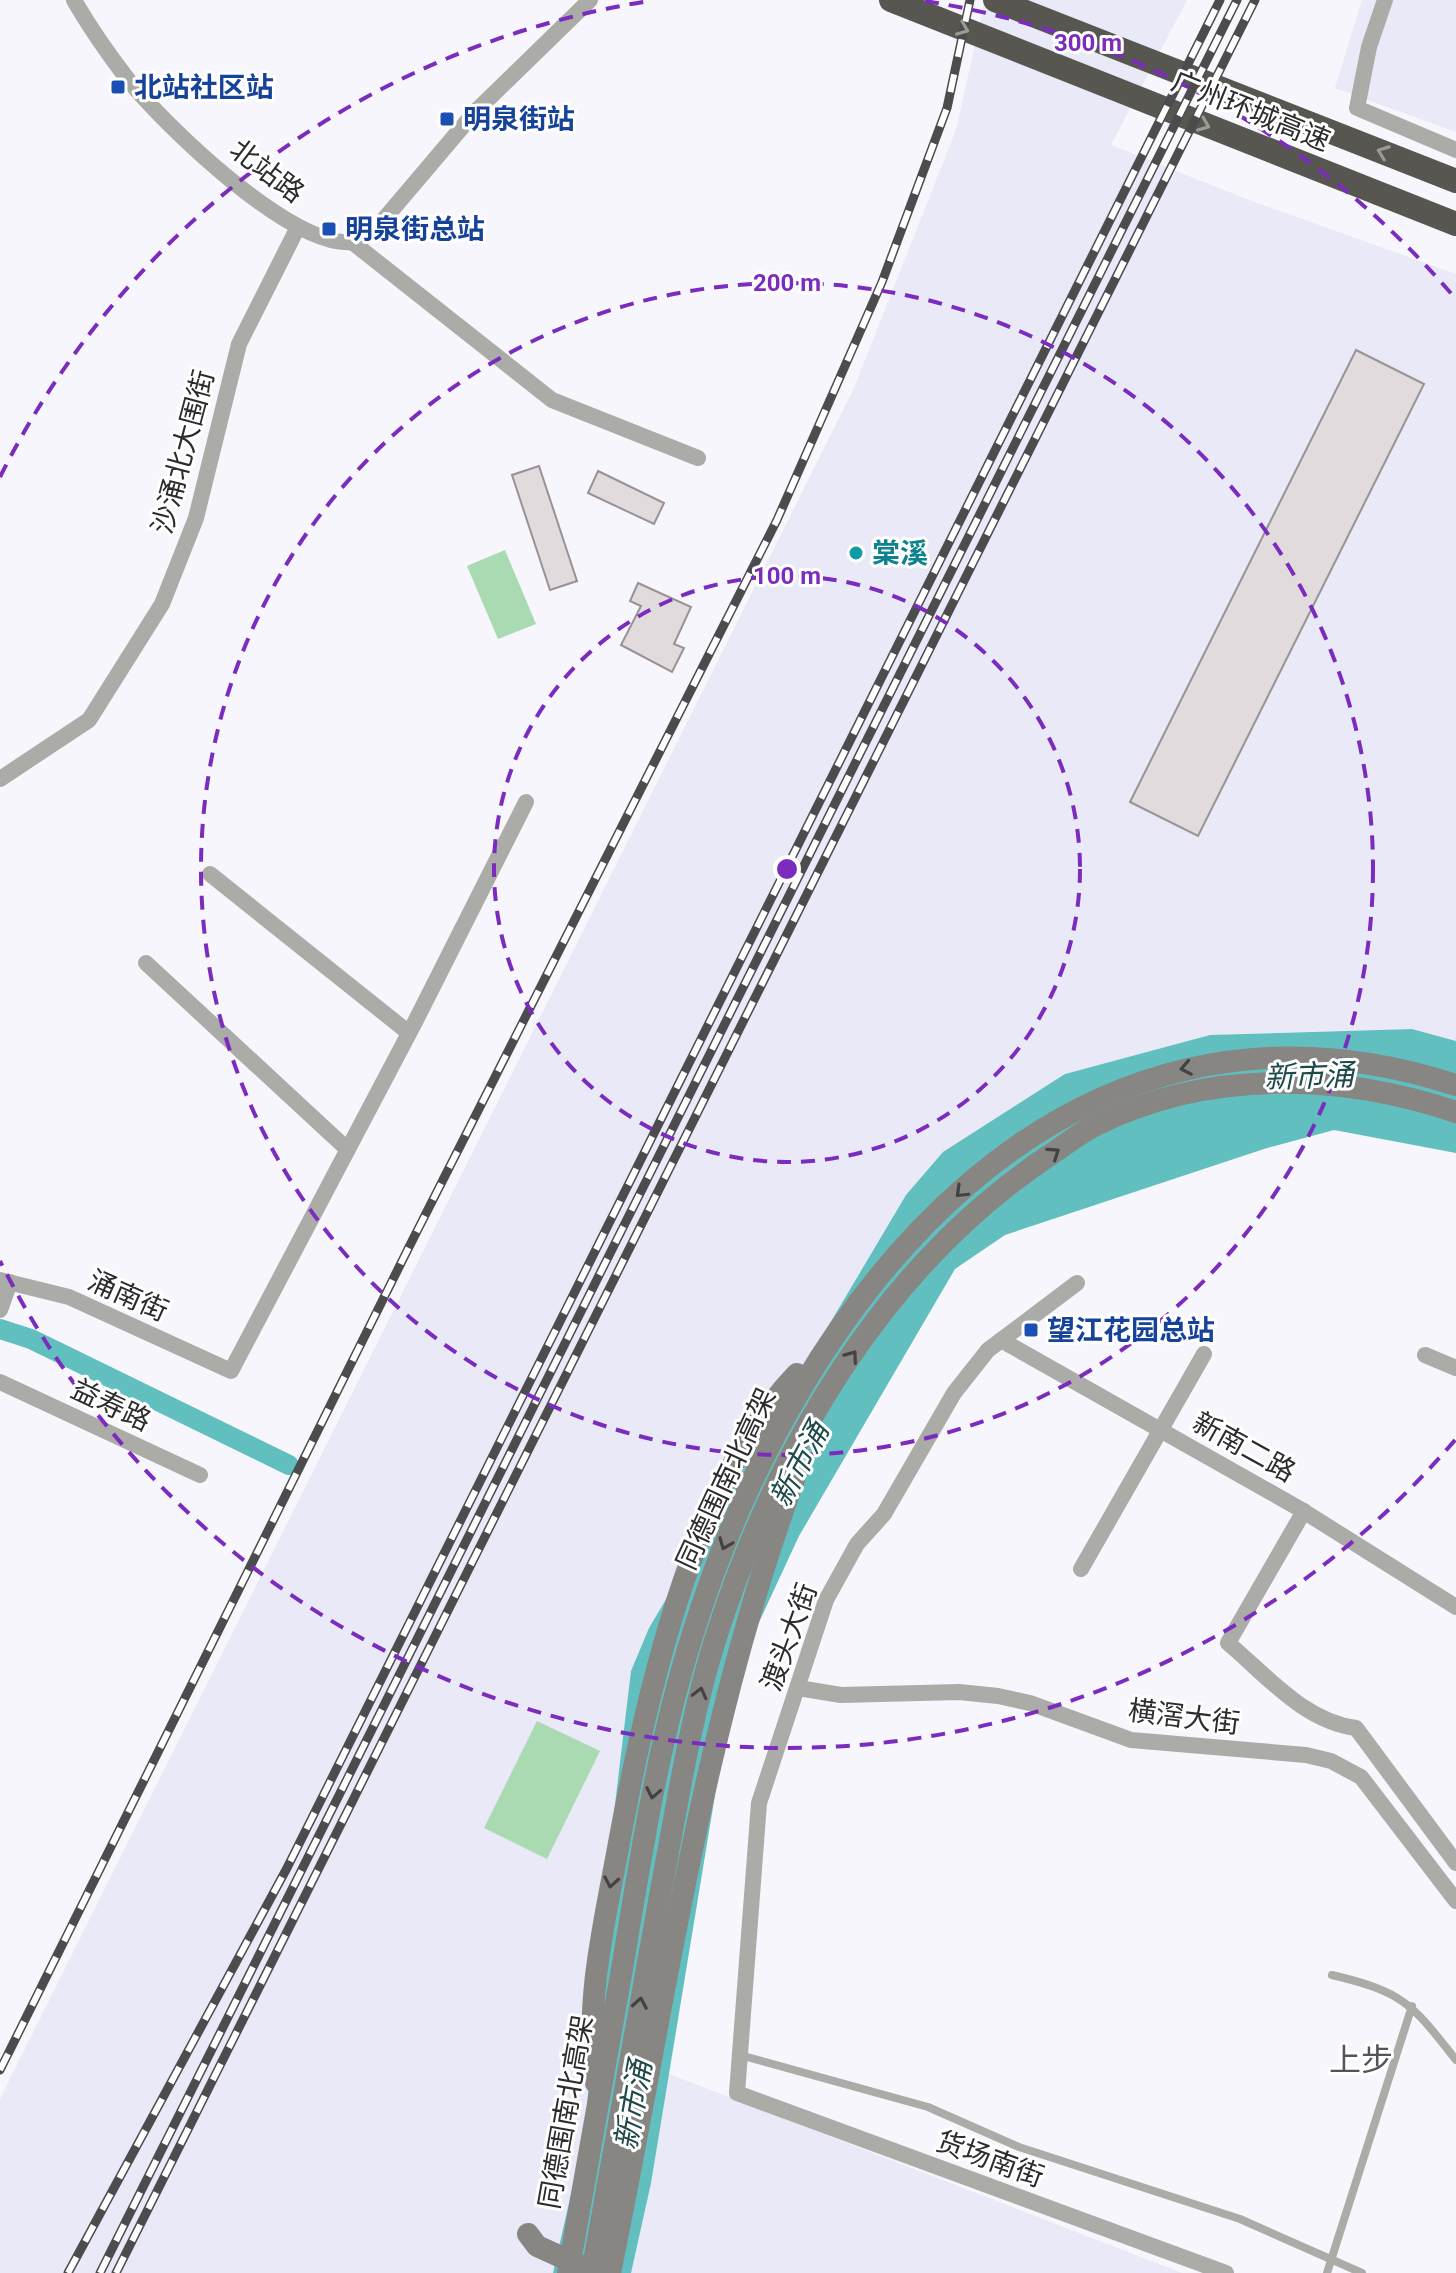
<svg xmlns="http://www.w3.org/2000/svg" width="1456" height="2273" viewBox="0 0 1456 2273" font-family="Roboto,'Noto Sans SC',sans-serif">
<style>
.built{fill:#e9e9f7}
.green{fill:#aadab2}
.water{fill:#62bfc0}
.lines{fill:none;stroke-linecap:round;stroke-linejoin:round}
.canal{stroke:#62bfc0;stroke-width:20}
.building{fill:#e2dbde;stroke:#999295;stroke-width:2}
.lane{stroke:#ababa8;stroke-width:8}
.street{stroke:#ababa8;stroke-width:16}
.secondary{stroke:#878682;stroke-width:22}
.highway{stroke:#575651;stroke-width:24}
.rail-casing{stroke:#4c4c4f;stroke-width:9}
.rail{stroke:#fff;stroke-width:6;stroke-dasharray:18;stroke-linecap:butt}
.oneway{stroke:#9a9a97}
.oneway2{stroke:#434243}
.ring{fill:none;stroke:#7b2cbf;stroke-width:4;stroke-dasharray:14 10}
.transit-dot{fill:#1a4fb4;stroke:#fff;stroke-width:3}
.culture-dot{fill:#0f9aa8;stroke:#fff;stroke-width:3}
.labels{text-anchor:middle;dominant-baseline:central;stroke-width:6;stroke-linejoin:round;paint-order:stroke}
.transit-label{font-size:28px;font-weight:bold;fill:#164399;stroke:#fff;text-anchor:start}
.street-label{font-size:28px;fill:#2c2c2e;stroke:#fff}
.culture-label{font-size:28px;font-weight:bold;fill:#0d838f;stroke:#fff;text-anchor:start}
.water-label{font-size:30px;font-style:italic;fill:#1f4a4a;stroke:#fff}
.quarter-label{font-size:32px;fill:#535458;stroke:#fff}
.centre{fill:#7b2cbf;stroke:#fff;stroke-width:4}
.ring-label{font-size:24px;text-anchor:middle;font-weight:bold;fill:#7b2cbf;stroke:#fff;stroke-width:6;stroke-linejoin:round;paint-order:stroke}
</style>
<rect width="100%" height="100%" fill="#f6f6fc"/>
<g class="built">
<polygon points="985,0 1187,0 1111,145 1249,200 1456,274 1456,1041 1412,1029 1210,1035 1065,1074 906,1195 649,1628 631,1671 592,2044 1182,2273 0,2273 0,2099 854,388 956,130"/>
<polygon points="1362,0 1456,0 1456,132 1335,88"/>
</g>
<g class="green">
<polygon points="505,550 536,624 498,639 467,566"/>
<polygon points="537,1721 600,1751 547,1859 484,1828"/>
</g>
<polygon class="water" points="1412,1029 1456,1041 1456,1153 1334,1130 1267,1148 1005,1235 955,1269 799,1536 735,1674 651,2183 631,2273 553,2273 585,2133 601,1921 631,1671 649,1628 906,1195 943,1152 1065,1074 1210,1035"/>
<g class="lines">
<polyline class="canal" points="0,1329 31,1339 289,1465"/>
</g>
<g class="building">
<polygon points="1356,350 1424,384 1198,836 1130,802"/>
<polygon points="539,466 577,581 550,590 512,475"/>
<polygon points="598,471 664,503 654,524 588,493"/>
<polygon points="638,583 691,607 674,644 684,648 672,672 621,645 641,606 630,601"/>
</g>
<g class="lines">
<g class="lane">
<path d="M 1332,1975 C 1404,1992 1412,2004 1456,2060"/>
<polyline points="740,2055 928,2107 1019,2147 1240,2219 1362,2273"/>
<polyline points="1327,2273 1412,2006"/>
</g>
<g class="street">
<path d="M 74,0 C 90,28 109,55 129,81 C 166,126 292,249 353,242 C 361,241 368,235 374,231 L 475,112 L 590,0"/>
<polyline points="1385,0 1369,47 1357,108 1456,150"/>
<polyline points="352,242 552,400 698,458"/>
<polyline points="0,779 89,720 162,604 196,518 239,344 298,227"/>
<polyline points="210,874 409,1033"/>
<polyline points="146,963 347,1149"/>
<polyline points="0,1280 69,1297 231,1371 415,1022 526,802"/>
<polyline points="1077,1283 988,1350 954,1393 884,1514 857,1544 826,1600 759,1803 737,2093 1226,2273"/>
<polyline points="0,1310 10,1282"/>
<polyline points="1001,1340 1300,1509 1456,1607"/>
<polyline points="1425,1355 1456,1368"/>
<polyline points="0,1382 200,1475"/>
<path d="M 1304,1511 L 1228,1643 C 1267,1676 1304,1721 1356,1728 L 1456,1863"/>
<polyline points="1081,1569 1204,1354"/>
<polyline points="798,1688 841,1695 959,1692 998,1696 1030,1703 1131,1740 1306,1755 1331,1761 1361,1777 1456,1901"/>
</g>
<g class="secondary">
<path d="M 596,2083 C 585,2007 602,1933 616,1859 C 643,1712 690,1484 797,1374"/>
<polyline points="528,2234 537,2246 581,2266"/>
<path d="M 568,2273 C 586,2171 605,2070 622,1969 C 641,1856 658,1742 693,1633 C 798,1298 1064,957 1456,1085"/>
<path d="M 592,2273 C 616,2144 638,2014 662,1885 C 678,1800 691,1713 718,1631 C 778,1447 884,1266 1047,1157 C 1063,1147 1079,1133 1096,1125 C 1208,1069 1340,1073 1456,1112"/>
<path d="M 610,2273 C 665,2006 700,1733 795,1477"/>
</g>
<g class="highway">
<polyline points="891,0 1456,224"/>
<polyline points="995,0 1456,181"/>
</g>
<g class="rail-casing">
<g id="rail">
<polyline points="0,2070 409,1247 777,520 882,282 947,108 970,0"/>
<polyline points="68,2273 287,1868 1220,0"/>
<polyline points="100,2273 1237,0"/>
<polyline points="116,2273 1255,0"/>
</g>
</g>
<use href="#rail" class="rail"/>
</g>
<defs><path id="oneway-chevron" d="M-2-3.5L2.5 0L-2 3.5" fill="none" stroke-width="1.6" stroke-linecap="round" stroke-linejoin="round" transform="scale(2)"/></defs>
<g class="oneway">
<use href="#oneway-chevron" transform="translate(963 29) rotate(22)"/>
<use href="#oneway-chevron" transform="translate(1204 125) rotate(22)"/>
<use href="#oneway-chevron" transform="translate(1383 152) rotate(-159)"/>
</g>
<g class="oneway2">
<use href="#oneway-chevron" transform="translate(1186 1068) rotate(169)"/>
<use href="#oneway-chevron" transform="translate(1054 1153) rotate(-34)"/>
<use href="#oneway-chevron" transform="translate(961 1192) rotate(136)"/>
<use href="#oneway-chevron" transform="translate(852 1356) rotate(-54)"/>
<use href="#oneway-chevron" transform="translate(725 1544) rotate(112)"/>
<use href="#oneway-chevron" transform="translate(700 1693) rotate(-76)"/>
<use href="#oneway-chevron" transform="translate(653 1793) rotate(101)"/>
<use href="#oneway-chevron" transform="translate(611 1882) rotate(100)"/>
<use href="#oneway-chevron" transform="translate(640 2003) rotate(-80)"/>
</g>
<g class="ring">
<circle cx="787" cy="869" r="293"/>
<circle cx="787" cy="869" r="586"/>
<path d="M1455 1440A879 879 0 0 1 0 1261M0 477A879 879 0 0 1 649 1M925 1A879 879 0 0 1 1455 298"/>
</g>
<g class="transit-dot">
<rect x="110" y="79" width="16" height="16" rx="4"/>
<rect x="439" y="111" width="16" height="16" rx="4"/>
<rect x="321" y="221" width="16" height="16" rx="4"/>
<rect x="1023" y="1322" width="16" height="16" rx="4"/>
</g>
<circle class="culture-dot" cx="856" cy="553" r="8"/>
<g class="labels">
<g class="transit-label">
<text x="134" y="87">北站社区站</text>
<text x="463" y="119">明泉街站</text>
<text x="345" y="229">明泉街总站</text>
<text x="1047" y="1330">望江花园总站</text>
</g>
<g class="street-label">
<text transform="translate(1251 111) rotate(22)">广州环城高速</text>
<text transform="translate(267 171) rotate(37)">北站路</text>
<text transform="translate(183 452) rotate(-75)">沙涌北大围街</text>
<text transform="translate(128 1296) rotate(24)">涌南街</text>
<text transform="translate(111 1405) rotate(25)">益寿路</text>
<text transform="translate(1244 1447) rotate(29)">新南二路</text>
<text transform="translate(726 1479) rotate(-65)">同德围南北高架</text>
<text transform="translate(789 1637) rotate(-70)">渡头大街</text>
<text transform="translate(1184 1717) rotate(7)">横滘大街</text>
<text transform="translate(566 2112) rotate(-80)">同德围南北高架</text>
<text transform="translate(990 2159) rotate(20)">货场南街</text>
</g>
<g class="culture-label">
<text x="872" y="553">棠溪</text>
</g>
<g class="water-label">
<text transform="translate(1309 1076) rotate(-2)">新市涌</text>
<text transform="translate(799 1464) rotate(-62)">新市涌</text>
<text transform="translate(633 2105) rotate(-80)">新市涌</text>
</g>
<g class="quarter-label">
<text x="1361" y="2060">上步</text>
</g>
</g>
<circle cx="787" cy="869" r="12" class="centre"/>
<g class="ring-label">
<text x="1088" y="51">300 m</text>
<text x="787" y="291">200 m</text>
<text x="787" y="584">100 m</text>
</g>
</svg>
